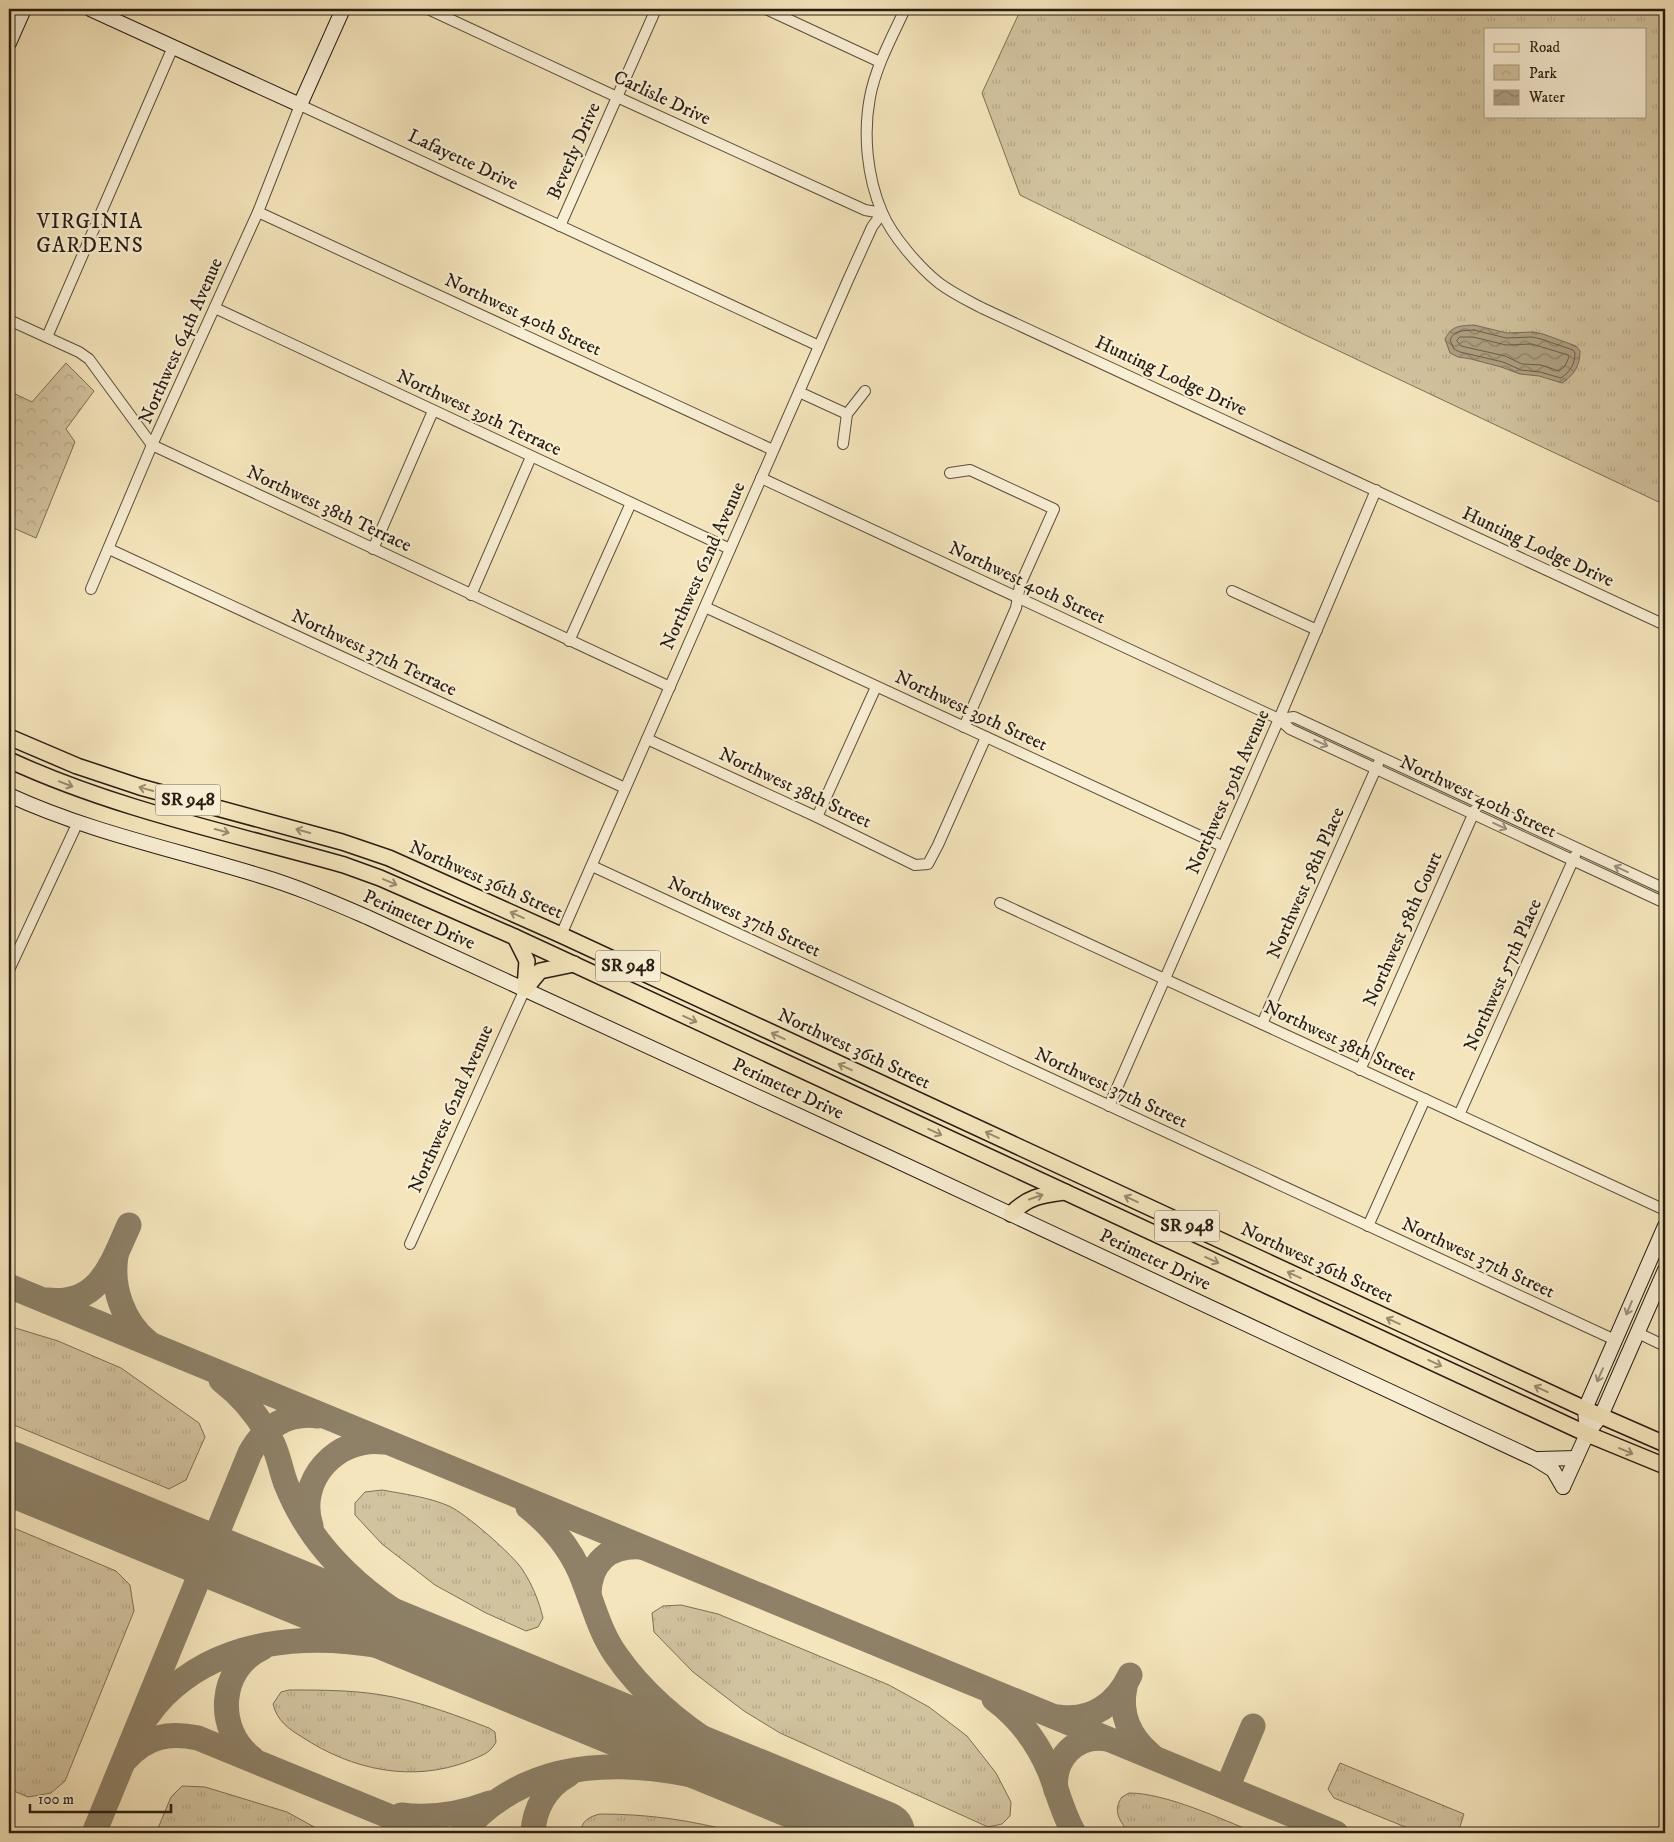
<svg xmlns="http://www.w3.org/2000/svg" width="1674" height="1842" viewBox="0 0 1674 1842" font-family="'IM FELL DW Pica',serif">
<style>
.grass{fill:url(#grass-tufts);stroke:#7d7059;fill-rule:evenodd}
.park{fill:url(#park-crowns);stroke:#7d7059}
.water{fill:url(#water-waves);stroke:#796c56}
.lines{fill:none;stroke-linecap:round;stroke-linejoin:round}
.shore{stroke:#6c5f4b;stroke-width:1}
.taxiway{stroke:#8e8168;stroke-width:25}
.runway{stroke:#8e8168;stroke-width:64}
.street-casing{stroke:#5b4f3d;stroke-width:12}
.secondary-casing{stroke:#281d13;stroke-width:16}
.primary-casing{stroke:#281d13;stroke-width:18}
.street{stroke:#f8eed3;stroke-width:10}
.secondary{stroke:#f8eed3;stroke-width:14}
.primary{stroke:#f5e5bc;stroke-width:15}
.oneway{stroke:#9a907d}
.oneway2{stroke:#998b70}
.labels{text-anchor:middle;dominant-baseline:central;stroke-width:4.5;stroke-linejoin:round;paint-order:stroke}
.shield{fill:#f8eed3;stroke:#665c4d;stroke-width:1}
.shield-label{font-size:18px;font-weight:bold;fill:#281d13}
.street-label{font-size:19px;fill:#281d13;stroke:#f8eed3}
.quarter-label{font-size:21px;letter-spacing:1px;fill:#281d13;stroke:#f8eed3}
</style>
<defs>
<pattern id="grass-tufts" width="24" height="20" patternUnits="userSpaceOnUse" patternTransform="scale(1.25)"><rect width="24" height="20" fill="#d2c39f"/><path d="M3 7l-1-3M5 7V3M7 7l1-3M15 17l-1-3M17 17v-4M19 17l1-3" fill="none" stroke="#b4a788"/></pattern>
<pattern id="park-crowns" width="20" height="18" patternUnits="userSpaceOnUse" patternTransform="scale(1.25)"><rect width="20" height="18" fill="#d2c39f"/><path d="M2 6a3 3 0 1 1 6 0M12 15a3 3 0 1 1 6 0" fill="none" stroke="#b4a788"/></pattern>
<pattern id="water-waves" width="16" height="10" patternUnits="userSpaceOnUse" patternTransform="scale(1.25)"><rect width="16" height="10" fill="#afa183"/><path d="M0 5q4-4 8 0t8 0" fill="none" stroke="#8e836a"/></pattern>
</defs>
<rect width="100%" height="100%" fill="#f5e5bc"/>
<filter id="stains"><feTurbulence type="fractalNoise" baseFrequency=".004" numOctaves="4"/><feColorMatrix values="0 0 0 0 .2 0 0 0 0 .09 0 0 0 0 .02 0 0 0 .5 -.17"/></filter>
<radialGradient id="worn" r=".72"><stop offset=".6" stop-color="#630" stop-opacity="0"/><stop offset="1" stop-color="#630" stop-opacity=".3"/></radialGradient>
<g class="grass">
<path d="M 1021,9 L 1665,9 L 1665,505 L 1303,334 L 1020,195 L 982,93 ZM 1485,29 L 1645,29 L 1645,116 L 1485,116 Z"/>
<polygon points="9,1326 58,1341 121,1368 199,1423 205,1437 186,1480 169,1489 9,1423"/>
<path d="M 382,1490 C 404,1494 428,1497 449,1506 C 465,1513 513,1555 522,1569 C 532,1584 539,1601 543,1618 L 538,1627 L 526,1631 L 486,1613 L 435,1585 L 382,1544 L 355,1515 L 355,1503 L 365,1492 Z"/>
<polygon points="9,1526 116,1571 130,1585 134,1611 65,1781 51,1793 28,1797 9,1789"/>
<polygon points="681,1605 718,1614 889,1685 929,1707 967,1736 996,1773 1011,1802 1010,1816 1002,1824 988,1827 780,1733 744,1711 693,1672 654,1632 652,1613 663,1606"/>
<path d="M 289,1690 C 324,1690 359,1690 393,1697 C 426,1704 458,1716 489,1728 L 495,1732 L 496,1742 C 490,1754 480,1756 469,1761 C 412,1783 352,1770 302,1737 C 289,1729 277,1721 273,1704 L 281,1692 Z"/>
<polygon points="1340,1763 1464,1814 1458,1833 1420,1833 1334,1798 1328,1789"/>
<polygon points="182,1786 205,1787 287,1812 325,1833 156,1833 171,1797"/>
<path d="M 1129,1793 C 1166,1793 1221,1819 1256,1833 L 1129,1833 C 1120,1821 1112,1811 1122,1797 Z"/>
<path d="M 600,1814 C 647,1814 692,1820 738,1833 L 580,1833 C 582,1821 588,1817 600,1814 Z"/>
</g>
<polygon class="park" points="66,363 94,391 66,429 75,442 36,538 9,526 9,391 32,402"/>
<path class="water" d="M 1474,325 L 1507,333 L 1533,332 L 1543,334 L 1576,346 L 1580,351 C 1580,366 1574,375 1562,383 L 1539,376 L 1520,374 L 1501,367 L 1471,359 L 1458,357 L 1450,353 L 1445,339 C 1452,325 1460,326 1474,325 Z"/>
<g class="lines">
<g class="shore">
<path d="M 1474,330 L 1506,338 L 1532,337 L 1541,339 L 1573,350 L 1575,353 C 1575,364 1570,372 1561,378 L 1540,372 L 1521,370 L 1503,362 L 1460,352 L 1454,349 L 1450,340 C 1455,329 1464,331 1474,330 Z"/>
<polygon points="1460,337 1473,337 1506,345 1532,344 1568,355 1569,357 1565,366 1559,371 1541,365 1522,364 1505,356 1461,346 1457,341"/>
</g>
<g class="taxiway">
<path d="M 116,1256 C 111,1287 123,1323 149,1343"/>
<polyline points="9,1286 1336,1833"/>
<path d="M 47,1300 C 99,1306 111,1265 129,1225"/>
<path d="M 221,1380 C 243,1397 261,1419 273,1444 C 279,1457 281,1471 286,1484 C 296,1509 309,1531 327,1552 C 399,1637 518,1672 615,1723"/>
<path d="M 528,1507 C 553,1527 573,1551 584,1582 C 594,1607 600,1632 616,1655 C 680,1747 791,1787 888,1833"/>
<path d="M 311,1526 C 296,1480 337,1436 384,1442"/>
<path d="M 589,1594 C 590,1562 609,1545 641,1547"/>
<path d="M 1125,1687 C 1119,1714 1130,1738 1151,1755"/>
<path d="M 994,1699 C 1018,1717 1038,1743 1050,1772 C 1058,1793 1063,1814 1074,1833"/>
<path d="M 1059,1717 C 1092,1722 1117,1703 1130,1675"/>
<path d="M 131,1743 C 140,1726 150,1710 164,1696 C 221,1639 306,1633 381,1646 C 420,1653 457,1668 494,1681"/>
<path d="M 252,1758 C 215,1730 218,1668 262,1648"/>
<path d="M 126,1759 C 147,1736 169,1732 198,1738 L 430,1833"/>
<polyline points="1227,1788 1253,1726"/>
<path d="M 1056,1790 C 1052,1759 1076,1734 1107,1739"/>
<path d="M 401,1815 C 432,1819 461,1814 490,1803"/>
<path d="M 94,1833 L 250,1453 C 264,1427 288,1412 318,1416"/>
<path d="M 462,1833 C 548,1732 689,1767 796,1805"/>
<path d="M 533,1833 C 534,1809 546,1787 568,1775"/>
</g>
<polyline class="runway" points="9,1473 883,1833"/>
<g class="street-casing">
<g id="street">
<polyline points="428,9 617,97 865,210 882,213 872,227 848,280 561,935"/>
<polyline points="766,9 880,62"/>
<path d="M 905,9 C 892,37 876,66 870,97 C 863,134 867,177 882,212 C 892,236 919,267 939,283 C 952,293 967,300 982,308 L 1665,625"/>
<polyline points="258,212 773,450"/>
<polyline points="560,226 656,9"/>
<polyline points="215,308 730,549"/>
<polyline points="9,320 79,352 89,359 152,445 670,687"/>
<polyline points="47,337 173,47"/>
<polyline points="799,392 847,414"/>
<polyline points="843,444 847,414 865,391"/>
<polyline points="950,473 970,470 1054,509 1020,585 1016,608 964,727"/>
<polyline points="761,478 1279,719 1290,729 1665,903"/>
<polyline points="109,549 625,788"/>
<polyline points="373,549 433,411"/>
<polyline points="91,589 152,445 258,212 300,105 819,346"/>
<polyline points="1232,591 1317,630"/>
<polyline points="471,595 531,457"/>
<polyline points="705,607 1222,846"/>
<polyline points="569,641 631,503"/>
<polyline points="1279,719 1294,717 1665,889"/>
<polyline points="647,739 817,817 915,865 928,864 938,845 986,737"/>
<polyline points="817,817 876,687"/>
<polyline points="592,866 1615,1340"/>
<polyline points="1000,903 1665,1210"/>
<polyline points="9,970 78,822"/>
<polyline points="1262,1024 1378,764"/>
<polyline points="1360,1070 1475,810"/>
<polyline points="1109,1106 1279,719 1376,490"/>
<polyline points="1459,1115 1575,856"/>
<polyline points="1368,1226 1425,1099"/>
<polyline points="410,1244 525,989"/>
<polyline points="1638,1333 1665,1346"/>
</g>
</g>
<g class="secondary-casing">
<g id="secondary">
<polyline points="90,9 300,105 343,9"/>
<polyline points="9,43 24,9"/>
<path d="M 9,795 C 89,832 177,850 261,876 C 298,887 332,902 367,917 L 882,1154 L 1535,1459 L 1553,1470 L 1563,1487"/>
<polyline points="1587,1434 1585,1409 1665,1226"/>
<polyline points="1538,1459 1576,1458"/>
<polyline points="1563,1487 1587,1434 1601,1416 1665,1270"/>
</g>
</g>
<g class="primary-casing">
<g id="primary">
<polyline points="9,737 77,766 140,787 342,842 389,858 561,935 1585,1409 1665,1444"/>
<path d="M 9,760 C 115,809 231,833 344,865 L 380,878 L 515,937 L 1587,1434 L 1665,1466"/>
<polyline points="515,937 527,961 525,987"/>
<polyline points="525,989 540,971 574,964"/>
<path d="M 1011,1214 C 1029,1196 1042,1195 1065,1192"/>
</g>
</g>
<use href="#street" class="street"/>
<use href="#secondary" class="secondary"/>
<use href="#primary" class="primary"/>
</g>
<defs><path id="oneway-shaft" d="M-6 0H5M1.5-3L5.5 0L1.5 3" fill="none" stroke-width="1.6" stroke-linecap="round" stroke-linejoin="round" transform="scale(1.25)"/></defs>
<g class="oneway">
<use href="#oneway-shaft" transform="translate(1321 743) rotate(25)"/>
<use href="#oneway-shaft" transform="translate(1500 826) rotate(25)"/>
<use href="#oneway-shaft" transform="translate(1621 869) rotate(-155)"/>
<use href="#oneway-shaft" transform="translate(1629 1308) rotate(113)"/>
<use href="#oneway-shaft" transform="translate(1600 1375) rotate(114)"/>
</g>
<g class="oneway2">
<use href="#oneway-shaft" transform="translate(66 784) rotate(21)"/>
<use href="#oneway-shaft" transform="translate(146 789) rotate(-165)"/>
<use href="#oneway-shaft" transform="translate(222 831) rotate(15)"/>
<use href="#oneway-shaft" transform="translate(303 831) rotate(-165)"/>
<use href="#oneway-shaft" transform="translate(390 882) rotate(23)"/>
<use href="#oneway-shaft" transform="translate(517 915) rotate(-156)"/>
<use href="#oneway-shaft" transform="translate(690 1019) rotate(24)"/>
<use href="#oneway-shaft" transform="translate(778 1036) rotate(-155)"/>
<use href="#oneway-shaft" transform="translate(845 1067) rotate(-155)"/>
<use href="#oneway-shaft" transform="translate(935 1132) rotate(25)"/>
<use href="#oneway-shaft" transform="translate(992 1135) rotate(-155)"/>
<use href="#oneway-shaft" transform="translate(1036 1197) rotate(-19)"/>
<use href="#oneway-shaft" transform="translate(1131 1199) rotate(-155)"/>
<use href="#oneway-shaft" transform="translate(1212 1260) rotate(25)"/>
<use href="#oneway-shaft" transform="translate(1294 1275) rotate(-155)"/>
<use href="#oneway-shaft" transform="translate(1393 1321) rotate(-155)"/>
<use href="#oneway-shaft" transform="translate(1435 1363) rotate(25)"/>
<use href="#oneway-shaft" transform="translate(1541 1389) rotate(-155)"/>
<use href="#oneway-shaft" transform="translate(1626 1451) rotate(23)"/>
</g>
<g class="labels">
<g class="shield">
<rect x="155.5" y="784.5" width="65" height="31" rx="4"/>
<rect x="595.5" y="950.5" width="65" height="31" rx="4"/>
<rect x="1154.5" y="1210.5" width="65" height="31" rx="4"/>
</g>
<g class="shield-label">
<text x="188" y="800">SR 948</text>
<text x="628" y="966">SR 948</text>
<text x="1187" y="1226">SR 948</text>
</g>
<g class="street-label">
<text transform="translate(662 98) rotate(25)">Carlisle Drive</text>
<text transform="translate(574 151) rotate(-66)">Beverly Drive</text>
<text transform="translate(463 160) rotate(25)">Lafayette Drive</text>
<text transform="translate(523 315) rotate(25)">Northwest 40th Street</text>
<text transform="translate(181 341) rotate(-66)">Northwest 64th Avenue</text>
<text transform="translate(1171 376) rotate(25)">Hunting Lodge Drive</text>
<text transform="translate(479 413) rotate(25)">Northwest 39th Terrace</text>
<text transform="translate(329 509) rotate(25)">Northwest 38th Terrace</text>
<text transform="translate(1538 547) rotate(25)">Hunting Lodge Drive</text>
<text transform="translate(703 566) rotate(-66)">Northwest 62nd Avenue</text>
<text transform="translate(1027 583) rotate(25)">Northwest 40th Street</text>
<text transform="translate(374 653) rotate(25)">Northwest 37th Terrace</text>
<text transform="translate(971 711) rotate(25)">Northwest 39th Street</text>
<text transform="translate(795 788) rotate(25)">Northwest 38th Street</text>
<text transform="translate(1228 792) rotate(-66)">Northwest 59th Avenue</text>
<text transform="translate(1478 797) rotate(25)">Northwest 40th Street</text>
<text transform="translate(486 880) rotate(24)">Northwest 36th Street</text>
<text transform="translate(1306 883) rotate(-66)">Northwest 58th Place</text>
<text transform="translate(744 917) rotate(25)">Northwest 37th Street</text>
<text transform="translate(419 920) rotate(24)">Perimeter Drive</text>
<text transform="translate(1403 929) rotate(-66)">Northwest 58th Court</text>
<text transform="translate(1503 975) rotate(-66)">Northwest 57th Place</text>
<text transform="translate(1340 1041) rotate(25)">Northwest 38th Street</text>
<text transform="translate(854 1049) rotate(25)">Northwest 36th Street</text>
<text transform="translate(1111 1088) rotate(25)">Northwest 37th Street</text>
<text transform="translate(788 1089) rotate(25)">Perimeter Drive</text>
<text transform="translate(451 1109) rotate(-66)">Northwest 62nd Avenue</text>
<text transform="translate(1478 1258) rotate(25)">Northwest 37th Street</text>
<text transform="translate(1155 1260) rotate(25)">Perimeter Drive</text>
<text transform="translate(1317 1263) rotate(25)">Northwest 36th Street</text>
</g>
<g class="quarter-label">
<text x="90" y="222">VIRGINIA<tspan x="90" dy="24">GARDENS</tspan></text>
</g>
</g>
<rect width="1674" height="1842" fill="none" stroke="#f5e5bc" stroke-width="30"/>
<rect x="10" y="10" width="1654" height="1822" fill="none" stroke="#281d13" stroke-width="2.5"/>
<rect x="15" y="15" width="1644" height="1812" fill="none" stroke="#281d13"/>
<rect x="1484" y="28" width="162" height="90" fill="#f8eed3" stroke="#a59a86"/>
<rect x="1494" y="44" width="25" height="8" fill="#f5e5bc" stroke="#a59a86"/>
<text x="1529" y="52" font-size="15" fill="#281d13">Road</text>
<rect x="1494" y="65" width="25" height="15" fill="url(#park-crowns)" stroke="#a59a86"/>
<text x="1529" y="78" font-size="15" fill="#281d13">Park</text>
<rect x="1494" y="90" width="25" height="15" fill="url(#water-waves)" stroke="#a59a86"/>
<text x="1529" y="102" font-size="15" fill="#281d13">Water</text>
<path d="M30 1804v8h141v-8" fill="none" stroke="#281d13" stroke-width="2.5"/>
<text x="38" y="1804" font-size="15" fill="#281d13" stroke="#f8eed3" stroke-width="4" paint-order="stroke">100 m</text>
<rect width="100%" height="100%" filter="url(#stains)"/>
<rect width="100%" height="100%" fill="url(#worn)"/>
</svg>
